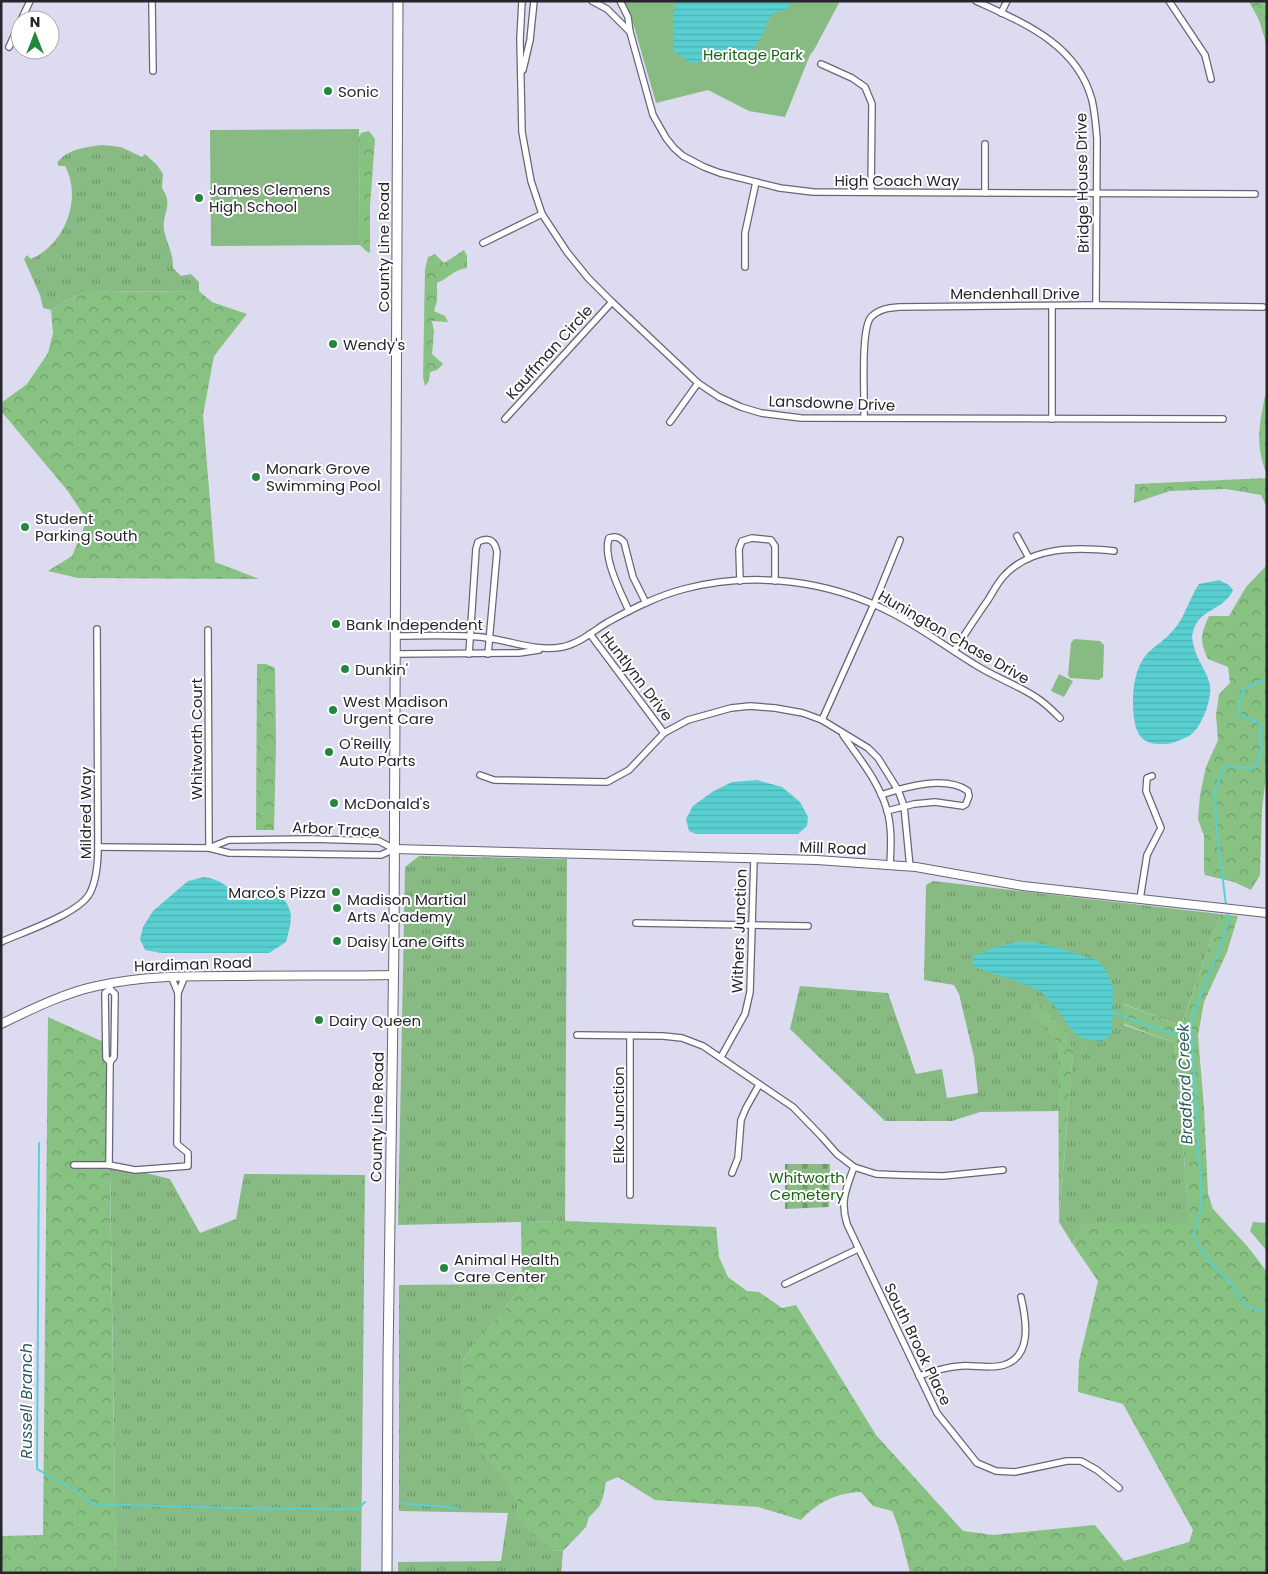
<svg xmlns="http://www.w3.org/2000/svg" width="1268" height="1574" viewBox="0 0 1268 1574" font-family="Poppins,sans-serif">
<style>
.grass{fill:url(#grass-tufts)}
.forest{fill:url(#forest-crowns)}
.cemetery{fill:url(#cemetery-stones)}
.park{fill:#88bb83}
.water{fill:url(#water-rules)}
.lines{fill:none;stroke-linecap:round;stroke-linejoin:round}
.stream{stroke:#58cfd1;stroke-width:2}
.minor-casing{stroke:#676577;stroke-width:8}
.tertiary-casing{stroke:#676577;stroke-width:10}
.secondary-casing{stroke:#676577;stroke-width:11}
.minor{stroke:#fff;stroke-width:5.5}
.tertiary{stroke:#fff;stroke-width:8}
.secondary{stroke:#fff;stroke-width:9}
.poi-dot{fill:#22873c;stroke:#fff;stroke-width:2}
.labels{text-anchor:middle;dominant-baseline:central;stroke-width:4;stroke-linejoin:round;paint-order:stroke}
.park-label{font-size:15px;fill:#176514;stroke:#fff}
.poi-label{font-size:15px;fill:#26252c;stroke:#fff;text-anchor:start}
.street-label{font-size:15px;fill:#26252c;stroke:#fff}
.water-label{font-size:16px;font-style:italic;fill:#2a5d5d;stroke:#fff}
</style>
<defs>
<pattern id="grass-tufts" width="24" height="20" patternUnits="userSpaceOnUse" patternTransform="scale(1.25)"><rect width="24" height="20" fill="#88bb83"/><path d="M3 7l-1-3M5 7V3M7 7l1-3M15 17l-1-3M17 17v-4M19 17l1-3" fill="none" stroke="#6f986b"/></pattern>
<pattern id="forest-crowns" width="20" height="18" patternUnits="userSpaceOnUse" patternTransform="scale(1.25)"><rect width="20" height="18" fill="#88c283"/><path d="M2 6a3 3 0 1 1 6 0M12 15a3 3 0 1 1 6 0" fill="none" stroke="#6f9d6b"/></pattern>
<pattern id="cemetery-stones" width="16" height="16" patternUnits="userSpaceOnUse" patternTransform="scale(1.25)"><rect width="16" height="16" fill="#88bb83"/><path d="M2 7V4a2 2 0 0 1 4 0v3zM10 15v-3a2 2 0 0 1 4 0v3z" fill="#6f986b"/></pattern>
<pattern id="water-rules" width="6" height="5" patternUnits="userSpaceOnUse" patternTransform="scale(1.25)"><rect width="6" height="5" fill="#58cfd1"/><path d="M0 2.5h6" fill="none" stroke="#4cb2b4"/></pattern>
</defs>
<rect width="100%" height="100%" fill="#dddbf0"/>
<g class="grass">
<path d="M 102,145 L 121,147 L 142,157 L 145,154 L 157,165 L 163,174 L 162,188 C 174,205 162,212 164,230 C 167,245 173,251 173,268 L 181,276 L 191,274 L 199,282 L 199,291 L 82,292 L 51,310 L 43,308 L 40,295 L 24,259 L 27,255 L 31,259 C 64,245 83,199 65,166 L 59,166 L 57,163 C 67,149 86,147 102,145 Z"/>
<polygon points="419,856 567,859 565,1221 398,1225 405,867"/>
<polygon points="933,881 1220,914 1181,1026 1124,1004 1124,1025 1175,1043 1187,1195 1187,1224 1084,1223 1072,1243 1059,1222 1073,1052 1031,1011 1058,1043 1060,1111 980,1112 952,1121 885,1121 790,1029 800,986 888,993 916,1074 942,1069 947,1098 978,1093 974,1057 959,994 954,985 924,980 926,885"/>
<polygon points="110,1164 170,1179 200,1233 236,1219 244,1174 365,1175 361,1573 116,1573"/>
<polygon points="522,1284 504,1310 472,1347 462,1362 497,1469 509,1485 517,1502 518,1518 551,1550 563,1551 561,1573 398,1573 398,1562 501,1561 508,1513 399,1511 399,1285"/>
</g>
<g class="forest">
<polygon points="1249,1 1267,1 1267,46 1259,20"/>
<polygon points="369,131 375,139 370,206 370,253 366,251 360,245 359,137 361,133"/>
<path d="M 464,250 L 467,256 L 467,268 C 453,270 449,278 437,283 L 437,301 L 434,311 L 445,316 L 448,322 L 432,321 L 434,332 L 432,354 L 443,364 L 437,370 L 430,372 L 429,381 L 425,386 L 423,377 L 425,269 L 428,257 L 435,254 L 444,263 Z"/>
<polygon points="199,291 212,302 247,314 214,356 203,415 215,562 259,579 78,578 48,571 72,556 87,520 67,490 1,411 1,403 27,384 48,353 53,333 51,310 82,292"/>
<path d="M 1267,393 L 1267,475 C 1255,444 1259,427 1265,396 Z"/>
<polygon points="1267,478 1267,508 1261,495 1226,489 1170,491 1134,503 1135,484"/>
<path d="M 1267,565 L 1267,768 L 1262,809 L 1260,875 L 1251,890 L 1234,882 L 1205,875 L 1204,870 L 1204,836 L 1198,819 L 1200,795 L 1206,767 L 1218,740 L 1216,715 L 1219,694 L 1230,683 L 1228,667 L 1208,659 C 1199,640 1201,634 1209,616 L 1229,616 L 1246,587 Z"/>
<polygon points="257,664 266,664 275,668 276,743 274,830 256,830"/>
<path d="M 1220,914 L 1238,916 L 1227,952 L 1204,1002 L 1198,1036 L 1204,1108 L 1208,1194 L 1213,1209 L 1248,1247 L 1267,1272 L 1267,1573 L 910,1573 L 898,1526 L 892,1511 L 873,1506 L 861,1492 C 836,1493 818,1502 801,1520 L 758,1507 L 655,1500 L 618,1477 L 606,1482 L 603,1497 L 599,1507 L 589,1517 L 586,1527 L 563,1551 L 551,1550 L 527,1530 L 518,1518 L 517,1502 L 509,1485 L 481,1452 L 471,1431 L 461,1398 L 462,1362 L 472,1347 L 504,1310 L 522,1284 L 521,1222 L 565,1221 L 716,1227 L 719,1257 L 728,1277 L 747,1291 L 759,1292 L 782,1308 L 796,1305 L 876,1435 L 963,1531 L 993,1535 L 1095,1525 L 1124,1561 L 1189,1542 L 1193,1530 L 1123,1404 L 1078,1392 L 1079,1361 L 1098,1281 L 1072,1243 L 1084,1223 L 1187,1223 L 1187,1195 L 1175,1043 L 1124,1024 L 1123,1004 L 1181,1026 Z"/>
<polygon points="1036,1001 1068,1033 1073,1052 1059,1222 1058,1043 1030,1011"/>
<polygon points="48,1017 108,1044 116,1573 1,1573 1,1536 43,1535"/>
<polygon points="1253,1222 1267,1223 1267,1251 1250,1231"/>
</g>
<polygon class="cemetery" points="785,1164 830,1164 829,1207 785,1209"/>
<g class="park">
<polygon points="622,1 840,1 814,50 810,55 785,117 749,111 708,90 656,103 634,26 627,9"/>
<polygon points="359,129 360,245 211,246 210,130"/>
<polygon points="1074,639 1100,641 1104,645 1103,677 1099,680 1070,678 1068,675 1071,643"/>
<polygon points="1059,674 1073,681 1064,697 1051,691"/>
</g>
<g class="water">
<path d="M 676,1 L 795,1 L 784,11 L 773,13 C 765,24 763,38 754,48 C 746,57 720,54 708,57 C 703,59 698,62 693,64 L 674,51 L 673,17 Z"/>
<path d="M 1219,580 L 1229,585 L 1233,590 C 1224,611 1199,608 1193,632 C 1191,637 1193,642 1194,647 C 1197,661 1208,672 1210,686 C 1212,697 1204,719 1197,728 C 1192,736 1183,739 1175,742 C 1170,744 1165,744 1160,744 C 1154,744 1147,743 1142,738 C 1131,728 1132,694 1135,680 C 1143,646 1159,649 1176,627 C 1186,614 1190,597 1199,584 Z"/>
<polygon points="757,780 782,787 800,802 808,817 807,826 798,834 696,834 689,831 686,819 693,806 712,792 732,782"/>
<path d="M 204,877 C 220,879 229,888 242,897 C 245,895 249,892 252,891 C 267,885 286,895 290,911 C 293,920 288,933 286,942 L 269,953 L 161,953 L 145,950 L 140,939 L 143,927 L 153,911 L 188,881 Z"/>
<path d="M 1015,942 L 1033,942 L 1059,948 L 1099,961 L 1107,972 L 1113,987 L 1112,1033 L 1103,1041 C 1069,1041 1072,1025 1052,1003 C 1048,999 1045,994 1041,992 C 1022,981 1000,976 979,969 L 973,965 L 974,956 L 991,949 Z"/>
</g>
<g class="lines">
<g class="stream">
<polyline points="1226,905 1216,825 1215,789 1224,767 1255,768 1261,751 1260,724 1240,715 1239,704 1243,690 1260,681 1267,681"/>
<path d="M 1228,912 C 1231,929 1206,979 1199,998 C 1196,1006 1193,1015 1191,1024 L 1202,1204 L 1193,1236 L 1207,1259 L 1232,1285 L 1246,1306 L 1267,1313"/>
<polyline points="1113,1012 1149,1026 1192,1040"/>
<polyline points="39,1143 37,1469 76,1491 93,1504 229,1508 358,1509 365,1502"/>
<polyline points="400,1503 458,1508"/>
</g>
<g class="minor-casing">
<g id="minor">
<polyline points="152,1 153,71"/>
<polyline points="522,1 520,39 522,132 531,181 542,214 567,252 588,278 612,302 698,383 719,397 741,407 761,413 801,418 1223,419"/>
<polyline points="592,1 607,9 630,32"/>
<polyline points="620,1 628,17 630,32 653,115 666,138 674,148 683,156 704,167 720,173 780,188 813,192 1255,194"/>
<path d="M 976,1 C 1024,23 1077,44 1092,100 C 1095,113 1096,126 1097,139 L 1096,305"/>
<polyline points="1169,1 1205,55 1211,79"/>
<polyline points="1001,13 1007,1"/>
<polyline points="21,20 30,1"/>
<polyline points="9,47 20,23"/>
<polyline points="821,64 852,78 865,87 872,104 871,192"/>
<polyline points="523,70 530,40 534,1"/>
<polyline points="985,193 985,144"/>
<polyline points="483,243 542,214"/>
<polyline points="745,267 745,233 756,182"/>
<polyline points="1052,306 1052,419"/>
<path d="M 864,418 C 865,399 860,330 871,317 C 879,309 888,308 899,307 L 1096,305 L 1263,307"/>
<polyline points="505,419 612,302"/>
<polyline points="670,422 698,383"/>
<polyline points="1017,536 1029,558"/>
<polyline points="740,581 739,549 742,541 752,538 771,540 775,546 775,581"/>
<path d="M 629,611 C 621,593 602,557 609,538 C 616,536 619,537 624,542 L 633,577 L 646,603"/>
<polyline points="208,630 209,848"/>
<polyline points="590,634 664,733"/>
<path d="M 396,636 C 426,636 457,634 487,638 C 512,641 537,652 562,647 C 579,644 593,631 608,622 C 632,609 657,596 684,589 C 754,571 827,580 890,612 C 920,627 946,647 974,664 C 994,677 1018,685 1037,698 C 1045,703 1053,711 1060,718"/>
<path d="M 954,651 C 965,634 976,617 988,600 C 993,592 997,584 1003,577 C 1030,546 1076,547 1114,551"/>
<polyline points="396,654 519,653 539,650"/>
<path d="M 469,654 L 476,549 L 478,542 C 489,536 495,541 497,552 L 488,654"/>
<polyline points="822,720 874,604 900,540"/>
<path d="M 843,735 C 859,758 879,782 887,810 C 892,827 891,847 890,865"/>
<polyline points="480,775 494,780 607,782 629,770 664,733 688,720 731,708 750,706 775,708 803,713 822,720 868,748 878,758 898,790 904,806 910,867"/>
<path d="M 881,795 C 905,787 945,775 968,791 L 969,796 L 966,804 L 963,806 L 935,802 L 914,804 L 887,811"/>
<polyline points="98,847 209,848 229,853 381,855 394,849"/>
<polyline points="209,848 229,840 311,839 379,841 394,849"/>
<polyline points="1140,899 1147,855 1161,828 1146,791 1147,778 1152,776"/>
<polyline points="636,923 808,926"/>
<path d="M 1,942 C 23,932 79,914 90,893 C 97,879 98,863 98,847 L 97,629"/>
<polyline points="110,983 110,989 115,994 114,1057 110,1062 106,1058 105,993 110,989"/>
<polyline points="178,993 185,976"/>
<polyline points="577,1035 663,1036 682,1038 703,1046 793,1107 822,1137 837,1154 854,1167 876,1174 900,1175 943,1176 1003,1170"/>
<polyline points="630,1036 630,1195"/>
<polyline points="721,1057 745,1014 750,992 754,859"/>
<polyline points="74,1165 109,1165 110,1062"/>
<polyline points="109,1165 135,1170 188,1166 188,1153 177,1144 178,993 171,976"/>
<path d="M 854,1167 C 846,1189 840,1201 847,1224 L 937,1413 L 977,1463 L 996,1471 L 1015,1472 L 1067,1461 L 1081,1461 L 1097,1470 L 1119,1488"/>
<polyline points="732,1173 738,1158 741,1120 746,1108 759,1085"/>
<polyline points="785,1284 858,1249"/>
<path d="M 919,1376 C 933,1371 947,1367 961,1366 C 975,1365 991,1369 1004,1365 C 1033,1356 1026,1319 1021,1297"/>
</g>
</g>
<g class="tertiary-casing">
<g id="tertiary">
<polyline points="394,849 817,860 916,867 1023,886 1267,913"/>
<path d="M 1,1024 C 32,1009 64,993 97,986 C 141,976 185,976 230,976 C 284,975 339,976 394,975"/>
</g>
</g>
<g class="secondary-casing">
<polyline id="secondary" points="387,1573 388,1360 394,940 398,1"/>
</g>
<use href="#minor" class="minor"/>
<use href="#tertiary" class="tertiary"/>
<use href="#secondary" class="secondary"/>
</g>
<g class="poi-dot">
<circle cx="328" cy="91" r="5"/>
<circle cx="199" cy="198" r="5"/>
<circle cx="333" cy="344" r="5"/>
<circle cx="256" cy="477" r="5"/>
<circle cx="25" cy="527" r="5"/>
<circle cx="336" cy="624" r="5"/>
<circle cx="345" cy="669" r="5"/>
<circle cx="333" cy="710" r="5"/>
<circle cx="329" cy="752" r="5"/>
<circle cx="334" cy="803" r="5"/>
<circle cx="336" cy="892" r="5"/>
<circle cx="337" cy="908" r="5"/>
<circle cx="337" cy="941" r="5"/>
<circle cx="319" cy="1020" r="5"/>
<circle cx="444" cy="1268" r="5"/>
</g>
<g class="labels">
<g class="park-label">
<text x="753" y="54">Heritage Park</text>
<text x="807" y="1177">Whitworth<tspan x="807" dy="17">Cemetery</tspan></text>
</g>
<g class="poi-label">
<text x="338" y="91">Sonic</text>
<text x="209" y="189">James Clemens<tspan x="209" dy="17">High School</tspan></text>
<text x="343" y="344">Wendy's</text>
<text x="266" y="468">Monark Grove<tspan x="266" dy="17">Swimming Pool</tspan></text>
<text x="35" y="518">Student<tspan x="35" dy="17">Parking South</tspan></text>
<text x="346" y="624">Bank Independent</text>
<text x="355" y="669">Dunkin'</text>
<text x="343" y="701">West Madison<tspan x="343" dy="17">Urgent Care</tspan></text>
<text x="339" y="743">O'Reilly<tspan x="339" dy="17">Auto Parts</tspan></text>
<text x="344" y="803">McDonald's</text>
<text x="326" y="892" text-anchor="end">Marco's Pizza</text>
<text x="347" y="899">Madison Martial<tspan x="347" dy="17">Arts Academy</tspan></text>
<text x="347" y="941">Daisy Lane Gifts</text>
<text x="329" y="1020">Dairy Queen</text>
<text x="454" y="1259">Animal Health<tspan x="454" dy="17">Care Center</tspan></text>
</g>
<g class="street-label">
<text x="897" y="180">High Coach Way</text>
<text transform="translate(1082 183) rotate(-91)">Bridge House Drive</text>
<text transform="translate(383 247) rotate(-90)">County Line Road</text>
<text x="1015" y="293">Mendenhall Drive</text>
<text transform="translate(549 352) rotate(-48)">Kauffman Circle</text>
<text transform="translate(832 403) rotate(2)">Lansdowne Drive</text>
<text transform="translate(954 637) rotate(30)">Hunington Chase Drive</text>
<text transform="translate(637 676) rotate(53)">Huntlynn Drive</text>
<text transform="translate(196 739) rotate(-90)">Whitworth Court</text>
<text transform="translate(85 813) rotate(-90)">Mildred Way</text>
<text transform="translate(336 829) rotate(3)">Arbor Trace</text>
<text transform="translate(833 848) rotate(2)">Mill Road</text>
<text transform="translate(739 931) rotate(-88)">Withers Junction</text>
<text transform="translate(193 964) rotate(-2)">Hardiman Road</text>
<text transform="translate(618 1115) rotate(-90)">Elko Junction</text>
<text transform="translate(377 1117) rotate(-89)">County Line Road</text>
<text transform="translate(918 1344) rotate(64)">South Brook Place</text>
</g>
<g class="water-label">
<text transform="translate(1185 1084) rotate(-92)">Bradford Creek</text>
<text transform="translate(26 1401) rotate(-90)">Russell Branch</text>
</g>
</g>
<rect width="1268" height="1574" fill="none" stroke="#26252c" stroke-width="5"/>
<g transform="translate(35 35)"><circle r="24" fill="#ffffff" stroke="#a8a8ab"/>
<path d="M0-4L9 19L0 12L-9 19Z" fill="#22873c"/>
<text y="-8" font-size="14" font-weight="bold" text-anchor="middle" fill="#26252c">N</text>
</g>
</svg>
